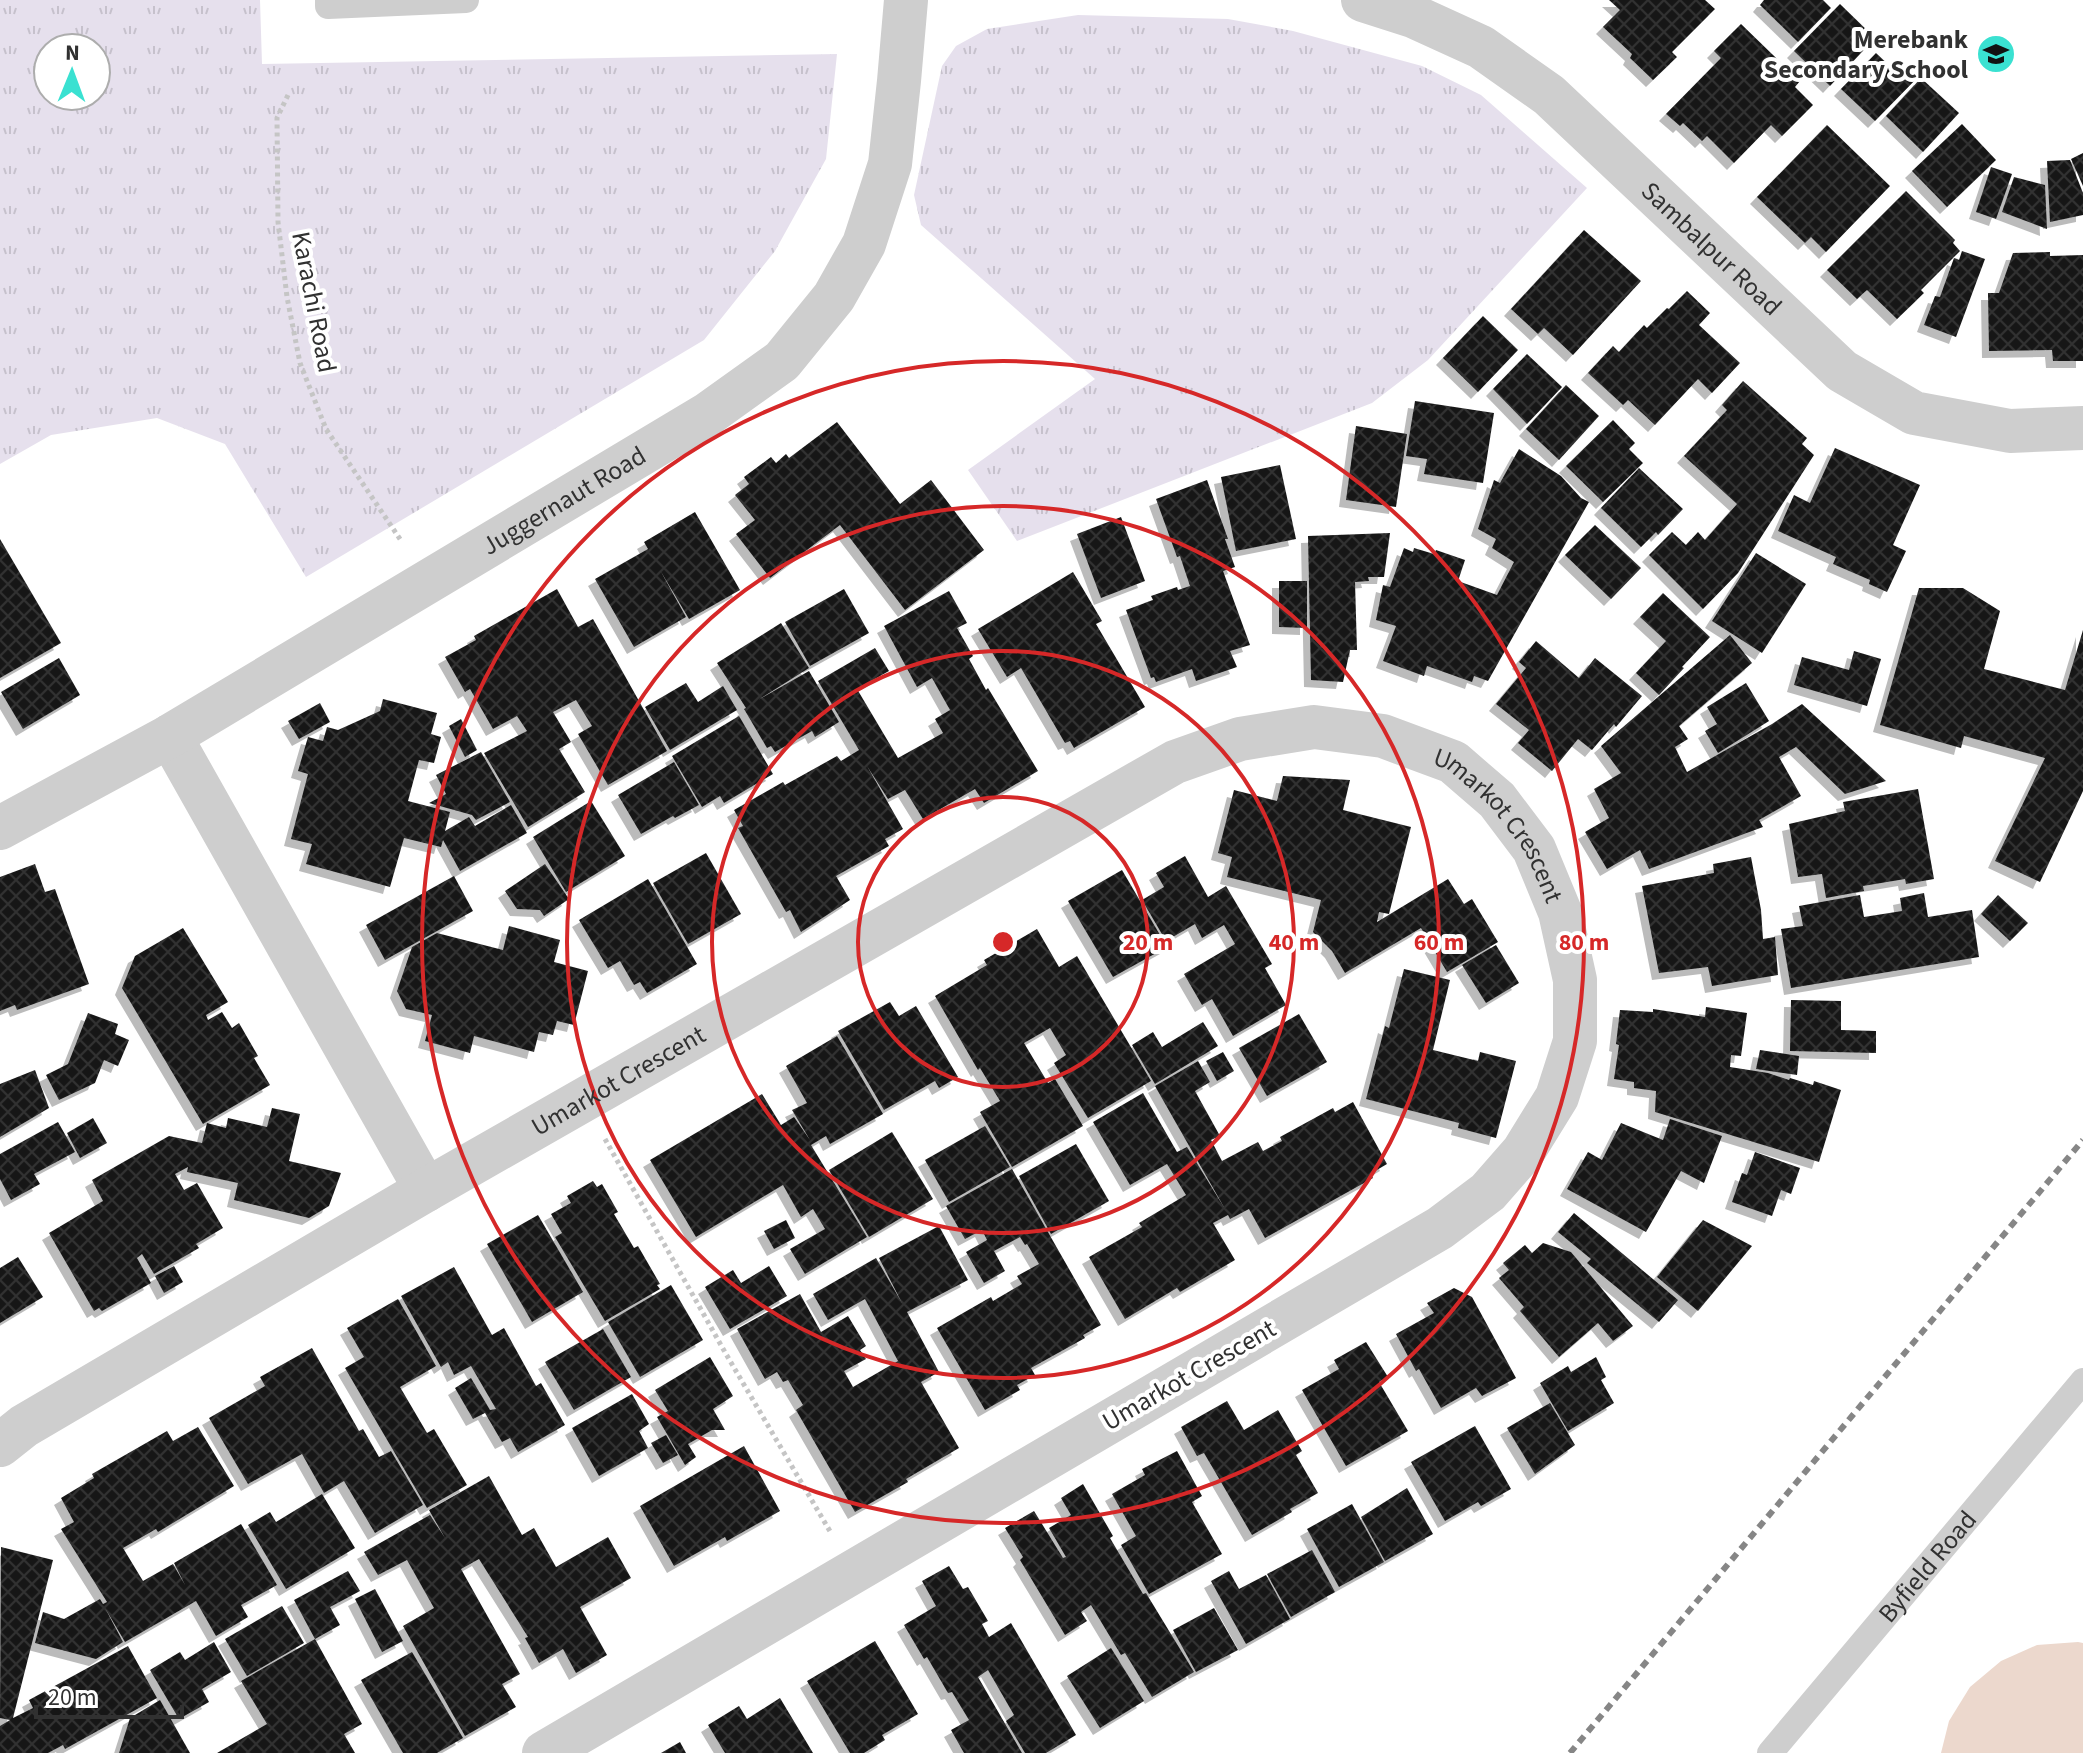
<svg xmlns="http://www.w3.org/2000/svg" width="2083" height="1753" viewBox="0 0 2083 1753" font-family="'Source Sans 3',sans-serif">
<style>
.grass{fill:url(#grass-tufts);fill-rule:evenodd}
.water{fill:#ecd8cd}
.building{fill:url(#building-cross-hatch);filter:url(#shadow)}
.lines{fill:none;stroke-linecap:round;stroke-linejoin:round}
.path{stroke:#c5c5c5;stroke-width:5;stroke-dasharray:4 4;stroke-linecap:butt}
.service{stroke:#cecece;stroke-width:26}
.minor{stroke:#cecece;stroke-width:44}
.rail{stroke:#868686;stroke-width:6;stroke-dasharray:8 6;stroke-linecap:butt}
.ring{fill:none;stroke:#d62828;stroke-width:4}
.labels{text-anchor:middle;dominant-baseline:central;stroke-width:8;stroke-linejoin:round;paint-order:stroke}
.poi-label{font-size:26px;font-weight:bold;fill:#313131;stroke:#fff;text-anchor:end}
.street-label{font-size:26px;fill:#313131;stroke:#fff}
.centre{fill:#d62828;stroke:#fff;stroke-width:4}
.ring-label{font-size:24px;text-anchor:middle;font-weight:bold;fill:#d62828;stroke:#fff;stroke-width:8;stroke-linejoin:round;paint-order:stroke}
</style>
<defs>
<pattern id="grass-tufts" width="24" height="20" patternUnits="userSpaceOnUse" patternTransform="scale(2)"><rect width="24" height="20" fill="#e6e0ed"/><path d="M3 7l-1-3M5 7V3M7 7l1-3M15 17l-1-3M17 17v-4M19 17l1-3" fill="none" stroke="#c6c1cc"/></pattern>
<pattern id="building-cross-hatch" width="8" height="8" patternUnits="userSpaceOnUse" patternTransform="scale(2)"><rect width="8" height="8" fill="#181818"/><path d="M0 0l8 8M0 8l8-8" fill="none" stroke="#313131"/></pattern>
<filter id="shadow"><feDropShadow dx="-7" dy="7" stdDeviation="0" flood-color="#0004"/></filter>
</defs>
<rect width="100%" height="100%" fill="#fff"/>
<g class="grass">
<path d="M 0,0 L 260,0 L 262,64 L 837,54 L 826,159 L 775,251 L 704,340 L 306,577 L 225,444 L 157,418 L 51,435 L 0,464 ZM 96,48 L 96,96 L 48,96 L 48,48 Z"/>
<polygon points="1078,15 1228,19 1293,31 1422,66 1481,95 1587,188 1428,360 1372,403 1017,541 968,470 1095,379 921,225 914,195 942,66 956,46 987,29"/>
</g>
<polygon class="water" points="2078,1642 2083,1643 2083,1753 1941,1753 1949,1721 1970,1687 2001,1661 2037,1645"/>
<g class="building">
<polygon points="1609,0 1705,0 1715,9 1672,52 1677,57 1653,80 1630,58 1632,54 1603,27 1620,10"/>
<polygon points="1764,0 1823,0 1831,8 1798,42 1760,5"/>
<polygon points="1840,4 1875,38 1830,86 1794,51"/>
<polygon points="1741,24 1800,81 1795,87 1813,105 1782,136 1771,125 1734,163 1707,136 1702,141 1683,123 1680,126 1666,114 1721,58 1714,51"/>
<polygon points="1876,53 1892,68 1902,58 1920,75 1875,121 1841,89"/>
<polygon points="1921,78 1959,113 1923,152 1886,116"/>
<polygon points="1962,124 1996,160 1947,207 1912,171"/>
<polygon points="1827,125 1890,186 1826,252 1811,237 1805,243 1757,197"/>
<polygon points="2083,153 2083,186 2071,159"/>
<polygon points="2070,160 2083,193 2083,215 2050,222 2047,161"/>
<polygon points="1991,167 2012,174 1996,219 1976,212"/>
<polygon points="2014,177 2045,185 2047,229 2002,212"/>
<polygon points="1906,191 1955,240 1953,243 1960,251 1921,290 1924,293 1897,319 1867,290 1857,299 1827,270"/>
<polygon points="1584,230 1641,281 1573,355 1544,328 1538,334 1511,309"/>
<polygon points="1962,251 1985,259 1956,337 1924,325 1935,296 1940,297 1954,258 1959,260"/>
<polygon points="2050,252 2050,256 2083,255 2083,361 2053,361 2052,350 1989,351 1988,293 1999,293 2013,253"/>
<polygon points="1687,291 1710,313 1699,325 1740,363 1712,393 1698,379 1655,425 1628,400 1623,405 1588,373 1613,346 1619,352 1644,325 1647,328 1667,308 1669,309"/>
<polygon points="1483,316 1518,350 1478,392 1443,358"/>
<polygon points="1527,354 1562,387 1527,424 1493,389"/>
<polygon points="1743,381 1807,438 1802,444 1814,455 1738,573 1703,609 1649,555 1672,532 1686,545 1698,532 1705,540 1737,504 1684,456 1727,410 1722,405"/>
<polygon points="1566,385 1599,416 1559,460 1526,429"/>
<polygon points="1415,401 1494,413 1483,483 1424,474 1427,459 1406,456"/>
<polygon points="1613,420 1635,443 1629,449 1643,463 1603,502 1566,466"/>
<polygon points="837,422 900,504 931,480 984,550 905,610 840,525 770,578 736,534 755,520 735,495 749,484 744,477 771,457 776,463 786,454 789,458"/>
<polygon points="1356,426 1407,434 1396,507 1346,500"/>
<polygon points="1835,448 1920,485 1893,545 1906,551 1887,592 1869,584 1870,580 1833,564 1836,557 1778,531 1794,495 1810,503"/>
<polygon points="1519,449 1561,476 1581,498 1589,502 1488,681 1474,676 1472,682 1427,666 1424,676 1383,661 1396,626 1376,620 1383,585 1390,587 1404,548 1413,552 1414,548 1434,554 1436,550 1465,560 1458,581 1497,595 1514,562 1492,548 1496,539 1478,529 1494,480 1500,483"/>
<polygon points="1280,465 1296,539 1236,551 1221,477"/>
<polygon points="1639,468 1683,509 1658,535 1656,532 1641,547 1601,508"/>
<polygon points="1207,480 1228,539 1225,539 1235,567 1223,571 1250,645 1230,651 1237,667 1196,681 1192,669 1156,682 1154,677 1151,678 1126,610 1153,600 1151,596 1177,587 1178,590 1190,586 1180,556 1177,557 1156,499"/>
<polygon points="695,512 740,590 689,619 660,570 686,617 634,647 595,579 648,549 644,542"/>
<polygon points="1121,517 1145,581 1101,598 1077,534"/>
<polygon points="1595,525 1641,568 1611,599 1565,555"/>
<polygon points="1390,533 1384,577 1368,577 1369,581 1355,582 1357,650 1350,650 1343,682 1311,680 1308,536"/>
<polygon points="0,539 61,643 0,678"/>
<polygon points="1756,553 1806,584 1762,653 1712,621"/>
<polygon points="1073,572 1102,621 1096,624 1145,707 1074,748 1070,741 1065,743 1021,668 1007,677 978,629"/>
<polygon points="1279,581 1307,581 1307,628 1279,627"/>
<polygon points="1919,588 1963,588 2000,611 1984,669 2065,690 2083,630 2083,791 2040,882 1995,861 2045,758 1964,736 1961,748 1880,725"/>
<polygon points="557,589 578,627 593,619 667,751 608,785 578,734 592,726 576,700 553,712 571,742 559,749 585,792 528,827 484,753 527,731 517,716 493,729 470,689 465,692 445,657 476,640 474,636"/>
<polygon points="844,589 869,633 810,666 785,622"/>
<polygon points="949,591 967,623 957,628 973,656 969,659 986,690 988,688 1038,771 984,803 975,789 923,819 905,790 888,799 867,766 903,829 885,839 889,846 836,876 850,900 801,932 790,910 786,912 738,828 743,826 734,810 783,782 785,785 837,756 841,761 859,750 818,681 875,648 889,671 857,689 898,758 943,733 935,719 950,710 932,678 917,687 884,626"/>
<polygon points="1663,593 1710,637 1682,667 1684,668 1659,695 1636,673 1666,641 1640,617"/>
<polygon points="781,623 809,668 758,700 809,671 839,722 815,737 812,731 775,752 771,746 767,748 744,709 746,708 717,663"/>
<polygon points="1730,635 1752,663 1679,726 1688,739 1675,747 1687,772 1772,724 1802,704 1886,781 1845,794 1796,747 1779,757 1801,796 1759,820 1763,827 1649,869 1640,850 1607,869 1585,832 1609,818 1594,789 1621,773 1601,746"/>
<polygon points="1536,641 1579,678 1595,658 1642,696 1616,727 1614,724 1592,750 1578,739 1552,771 1518,743 1529,730 1496,704 1526,668 1519,662"/>
<polygon points="1854,651 1881,659 1867,706 1794,685 1802,657 1849,670"/>
<polygon points="59,658 80,695 23,729 1,692"/>
<polygon points="686,683 698,702 723,686 737,710 670,750 645,707"/>
<polygon points="1746,683 1769,721 1718,753 1705,731 1717,724 1707,707"/>
<polygon points="383,699 437,713 431,734 441,737 434,763 419,760 408,801 450,812 445,831 469,817 475,826 511,805 527,833 460,871 443,840 441,847 404,838 390,887 306,864 312,844 291,839 308,774 298,771 308,737 323,741 327,727 338,730 380,711"/>
<polygon points="320,703 330,722 299,739 288,721"/>
<polygon points="739,716 773,774 724,803 720,796 702,807 672,756"/>
<polygon points="461,719 477,750 465,757 449,726"/>
<polygon points="481,752 510,802 476,820 472,815 429,803 446,794 436,775"/>
<polygon points="674,762 699,805 675,818 673,816 641,834 618,795"/>
<polygon points="1283,776 1350,780 1343,810 1411,827 1389,914 1379,912 1377,922 1448,879 1464,904 1472,899 1498,942 1447,972 1421,928 1345,973 1332,951 1313,932 1321,900 1227,877 1232,857 1218,853 1234,790 1277,801"/>
<polygon points="1918,789 1934,879 1906,884 1905,879 1863,886 1864,891 1826,898 1822,874 1798,877 1789,824 1845,811 1843,802"/>
<polygon points="591,801 625,856 566,892 533,837"/>
<polygon points="706,853 741,914 688,944 653,883"/>
<polygon points="1185,856 1208,897 1226,886 1272,964 1265,968 1286,1005 1233,1036 1212,999 1202,1005 1184,974 1235,944 1224,925 1202,938 1195,924 1166,941 1142,900 1164,887 1156,873"/>
<polygon points="1751,857 1761,910 1763,939 1775,937 1778,975 1712,986 1708,967 1659,973 1642,886 1714,873 1713,864"/>
<polygon points="35,864 45,892 55,889 89,984 17,1010 15,1005 0,1011 0,877"/>
<polygon points="545,864 569,899 544,916 540,910 517,909 505,891"/>
<polygon points="1122,870 1167,947 1113,977 1068,901"/>
<polygon points="454,876 473,911 385,960 366,925"/>
<polygon points="648,879 697,964 647,993 640,982 634,985 620,961 608,968 579,920"/>
<polygon points="1924,893 1928,917 1972,910 1979,957 1791,988 1781,929 1803,926 1799,906 1860,895 1864,917 1902,911 1900,898"/>
<polygon points="1998,895 2028,923 2010,941 1981,914"/>
<polygon points="509,926 560,940 554,962 588,971 574,1025 557,1021 553,1035 539,1032 534,1052 474,1036 470,1053 425,1041 432,1015 406,1009 397,991 412,947 437,933 503,950"/>
<polygon points="183,928 228,1002 206,1015 208,1020 222,1012 232,1028 239,1023 258,1056 254,1058 270,1085 203,1124 122,988 135,956"/>
<polygon points="1037,929 1059,967 1077,956 1151,1081 1088,1118 1054,1063 1066,1055 1050,1028 1031,1039 1024,1043 1048,1083 1055,1079 1083,1126 1012,1167 980,1112 1000,1101 980,1068 978,1070 935,996 987,965 984,960"/>
<polygon points="1496,945 1519,983 1486,1003 1462,965"/>
<polygon points="1404,969 1450,980 1433,1050 1478,1061 1480,1052 1516,1061 1496,1138 1458,1128 1459,1123 1366,1099 1385,1026 1389,1028"/>
<polygon points="1791,1000 1841,1001 1841,1030 1876,1031 1876,1053 1790,1051"/>
<polygon points="890,1002 899,1016 916,1006 958,1077 939,1088 935,1081 884,1110 838,1031"/>
<polygon points="1706,1007 1747,1013 1741,1056 1731,1055 1730,1067 1768,1073 1789,1080 1790,1078 1813,1085 1814,1081 1841,1090 1819,1162 1655,1112 1656,1091 1634,1088 1634,1082 1614,1079 1619,1045 1616,1044 1620,1010 1653,1012 1653,1009 1705,1017"/>
<polygon points="88,1013 118,1024 115,1034 129,1040 118,1066 104,1060 95,1083 59,1100 46,1075 68,1064"/>
<polygon points="1299,1014 1327,1062 1267,1096 1239,1048"/>
<polygon points="1203,1022 1218,1046 1155,1084 1132,1045 1153,1032 1162,1047"/>
<polygon points="837,1036 883,1114 830,1144 826,1136 811,1145 867,1237 805,1274 790,1249 825,1229 813,1209 801,1217 783,1185 696,1237 650,1160 762,1094 781,1125 794,1117 810,1140 792,1110 807,1103 786,1066"/>
<polygon points="1760,1050 1799,1056 1797,1075 1756,1069"/>
<polygon points="1223,1052 1234,1071 1217,1081 1206,1061"/>
<polygon points="1198,1061 1210,1082 1195,1091 1220,1136 1211,1140 1222,1161 1258,1142 1263,1151 1282,1141 1280,1137 1333,1108 1335,1112 1353,1102 1387,1164 1370,1174 1373,1178 1265,1238 1249,1209 1230,1219 1228,1215 1213,1223 1235,1260 1180,1292 1177,1288 1125,1319 1089,1257 1142,1227 1139,1223 1186,1195 1167,1164 1130,1185 1093,1122 1143,1093 1177,1152 1187,1147 1225,1209 1155,1086"/>
<polygon points="35,1070 49,1108 0,1137 0,1084"/>
<polygon points="272,1108 300,1114 289,1161 341,1173 329,1206 309,1218 234,1200 238,1183 187,1172 188,1167 175,1174 184,1190 197,1183 223,1228 196,1244 199,1248 154,1274 142,1254 137,1258 151,1283 102,1311 99,1308 94,1311 49,1233 103,1201 92,1180 169,1136 202,1143 207,1123 226,1128 228,1118 267,1127"/>
<polygon points="93,1118 107,1143 80,1158 67,1133"/>
<polygon points="1670,1119 1722,1136 1704,1183 1681,1171 1646,1232 1567,1189 1588,1152 1602,1160 1621,1123 1663,1140"/>
<polygon points="58,1122 75,1152 34,1174 40,1184 11,1200 0,1179 0,1154"/>
<polygon points="985,1126 1010,1167 949,1202 925,1160"/>
<polygon points="892,1132 933,1199 869,1237 829,1170"/>
<polygon points="1076,1144 1109,1201 1051,1234 1019,1176"/>
<polygon points="1755,1152 1800,1168 1791,1194 1781,1190 1772,1216 1732,1202 1742,1173 1747,1175"/>
<polygon points="1012,1169 1101,1325 1083,1335 1085,1338 1031,1368 1035,1375 1017,1385 1020,1390 985,1410 937,1328 991,1297 993,1301 1022,1284 1017,1276 1039,1264 1027,1244 1025,1245 1020,1237 994,1251 1005,1271 984,1283 966,1252 987,1240 982,1230 965,1239 946,1206"/>
<polygon points="593,1181 597,1187 602,1184 618,1212 614,1214 634,1248 638,1246 660,1284 657,1285 660,1289 605,1321 555,1237 562,1233 551,1214 571,1203 567,1196"/>
<polygon points="1574,1213 1678,1300 1659,1322 1587,1263 1591,1259 1558,1232"/>
<polygon points="538,1215 583,1292 532,1322 487,1244"/>
<polygon points="786,1220 795,1238 774,1249 764,1231"/>
<polygon points="1703,1220 1752,1246 1698,1311 1657,1277"/>
<polygon points="939,1226 968,1280 907,1312 939,1372 921,1382 959,1448 906,1479 908,1482 855,1512 796,1410 803,1405 788,1380 783,1382 777,1372 765,1379 737,1329 800,1294 821,1332 848,1316 866,1346 860,1350 866,1359 844,1371 853,1387 898,1361 865,1299 828,1320 813,1294 876,1258 902,1303 879,1258"/>
<polygon points="1543,1243 1571,1252 1633,1326 1613,1341 1598,1323 1559,1357 1520,1311 1524,1307 1499,1278 1509,1270 1503,1263 1525,1245 1532,1253"/>
<polygon points="18,1257 43,1297 0,1323 0,1268"/>
<polygon points="174,1266 183,1282 164,1293 155,1276"/>
<polygon points="769,1266 787,1296 730,1329 705,1287 733,1270 741,1283"/>
<polygon points="454,1267 492,1335 504,1328 536,1386 541,1383 565,1425 518,1452 510,1438 502,1442 485,1413 473,1419 455,1388 471,1378 490,1410 496,1409 471,1366 454,1375 448,1362 441,1367 401,1296"/>
<polygon points="671,1285 703,1340 640,1377 608,1322"/>
<polygon points="1454,1288 1472,1297 1516,1378 1482,1396 1476,1388 1441,1408 1419,1369 1416,1371 1396,1334 1434,1313 1427,1303"/>
<polygon points="398,1299 436,1366 400,1387 427,1433 434,1429 467,1485 427,1508 345,1368 364,1357 347,1328"/>
<polygon points="603,1329 631,1377 574,1410 545,1362"/>
<polygon points="1366,1342 1388,1377 1379,1382 1408,1431 1346,1466 1302,1390 1339,1369 1334,1360"/>
<polygon points="312,1348 359,1431 363,1429 379,1457 391,1451 423,1505 375,1533 344,1481 324,1493 302,1454 248,1484 209,1418 265,1386 260,1377"/>
<polygon points="710,1357 733,1396 713,1409 725,1430 712,1430 688,1444 696,1457 685,1465 657,1417 668,1411 655,1390"/>
<polygon points="1596,1357 1606,1377 1601,1380 1614,1403 1568,1431 1540,1383 1568,1366 1571,1372"/>
<polygon points="632,1394 649,1424 639,1431 648,1448 599,1476 572,1428"/>
<polygon points="1227,1401 1244,1430 1278,1410 1302,1451 1296,1455 1318,1493 1290,1509 1292,1512 1252,1535 1204,1453 1197,1456 1181,1427"/>
<polygon points="1550,1403 1575,1445 1535,1474 1507,1428"/>
<polygon points="1475,1426 1511,1489 1481,1506 1478,1502 1445,1521 1411,1462"/>
<polygon points="198,1427 234,1486 158,1532 156,1529 123,1548 143,1581 173,1564 185,1585 174,1563 241,1524 277,1585 241,1605 248,1617 216,1636 196,1601 125,1642 105,1608 123,1642 96,1659 35,1643 43,1612 64,1619 100,1599 103,1604 107,1602 61,1529 74,1522 61,1498 94,1478 92,1474 167,1431 173,1441"/>
<polygon points="666,1435 678,1455 663,1463 651,1443"/>
<polygon points="744,1446 780,1511 727,1541 725,1537 674,1566 640,1506"/>
<polygon points="1177,1451 1202,1496 1192,1502 1222,1554 1149,1594 1121,1545 1136,1536 1112,1494 1145,1475 1142,1469"/>
<polygon points="489,1476 522,1535 534,1528 556,1567 608,1537 631,1578 580,1607 607,1655 576,1673 563,1649 539,1663 525,1638 528,1637 479,1559 461,1569 520,1674 502,1684 516,1707 465,1736 403,1626 434,1608 407,1560 378,1575 364,1552 430,1515 445,1538 429,1510"/>
<polygon points="1083,1484 1113,1536 1110,1538 1143,1594 1146,1593 1194,1672 1152,1697 1125,1653 1121,1655 1091,1605 1081,1612 1087,1621 1065,1635 1020,1560 1023,1557 1005,1528 1034,1511 1063,1558 1066,1557 1049,1528 1071,1515 1061,1498"/>
<polygon points="1407,1488 1433,1534 1385,1561 1361,1517"/>
<polygon points="322,1494 355,1548 286,1589 248,1525 270,1512 276,1522"/>
<polygon points="1352,1504 1384,1562 1339,1587 1307,1529"/>
<polygon points="1,1547 53,1560 13,1718 33,1708 29,1700 128,1646 157,1698 65,1749 63,1745 48,1753 0,1753 0,1726 10,1720 0,1718"/>
<polygon points="1312,1550 1335,1592 1291,1617 1267,1574"/>
<polygon points="949,1566 963,1589 968,1587 988,1621 982,1624 989,1637 1011,1623 1076,1735 1046,1753 1025,1753 1006,1721 1014,1715 988,1670 978,1677 1022,1753 964,1753 951,1730 969,1720 952,1692 948,1693 927,1657 924,1659 904,1625 936,1606 922,1581"/>
<polygon points="348,1571 360,1591 330,1607 340,1625 315,1639 362,1724 344,1734 355,1753 217,1753 267,1724 241,1681 315,1639 294,1600"/>
<polygon points="1229,1571 1239,1589 1266,1575 1290,1619 1246,1644 1211,1581"/>
<polygon points="375,1589 403,1641 382,1652 355,1599"/>
<polygon points="282,1606 304,1643 247,1676 225,1639"/>
<polygon points="1214,1608 1238,1650 1196,1672 1173,1630"/>
<polygon points="875,1641 918,1714 882,1735 885,1740 864,1753 850,1753 807,1681"/>
<polygon points="214,1642 231,1672 202,1689 209,1702 179,1719 150,1670 180,1652 185,1660"/>
<polygon points="1111,1648 1144,1701 1100,1728 1067,1676"/>
<polygon points="412,1652 463,1738 437,1753 403,1753 361,1680"/>
<polygon points="780,1698 813,1753 725,1753 708,1725 739,1706 747,1719"/>
<polygon points="160,1700 190,1753 119,1753 130,1718"/>
<polygon points="680,1742 686,1753 661,1753"/>
</g>
<g class="lines">
<g class="path">
<polyline points="288,95 277,118 278,222 287,297 300,363 326,429 402,542"/>
<polyline points="605,1139 726,1354 831,1533"/>
</g>
<g class="service">
<polyline points="328,0 328,6 466,0"/>
<path id="s1" d="M 1770,1753 L 2083,1381"/>
</g>
<g class="minor">
<path id="s2" d="M 1363,0 L 1413,16 L 1481,47 L 1549,95 L 1842,371 L 1914,413 L 2010,431 L 2083,428"/>
<polyline points="170,736 426,1190"/>
<path id="s3" d="M 0,828 L 170,736 L 708,414 L 782,361 L 834,297 L 864,244 L 890,164 L 899,81 L 906,0"/>
<path id="s4" d="M 0,1445 L 24,1426 L 426,1190 L 1175,762 L 1240,739 L 1314,727 L 1383,736 L 1453,762 L 1497,800 L 1534,849 L 1560,912 L 1575,980 L 1575,1041 L 1557,1097 L 1523,1152 L 1488,1192 L 1440,1228 L 544,1753"/>
</g>
<polyline class="rail" points="1570,1753 2083,1140"/>
</g>
<g class="ring">
<circle cx="1003" cy="942" r="145"/>
<circle cx="1003" cy="942" r="291"/>
<circle cx="1003" cy="942" r="436"/>
<circle cx="1003" cy="942" r="581"/>
</g>
<defs>
<g id="school-disc" transform="scale(2)"><circle r="9.5" fill="#3ae1d1" stroke="#fff"/><path d="M0-5L7-2L0 1L-7-2ZM-4 1L0 2.5L4 1V4Q0 6-4 4Z" fill="#111"/></g>
</defs>
<g fill-rule="evenodd">
<use href="#school-disc" x="1996" y="54"/>
</g>
<g class="labels">
<g class="poi-label">
<text x="1968" y="39">Merebank<tspan x="1968" dy="30">Secondary School</tspan></text>
</g>
<g class="street-label">
<text stroke="none"><textPath href="#s2" startOffset="434">Sambalpur Road</textPath></text>
<text transform="translate(314 302) rotate(79)">Karachi Road</text>
<text stroke="none"><textPath href="#s3" startOffset="652">Juggernaut Road</textPath></text>
<text stroke="none"><textPath href="#s4" startOffset="1726">Umarkot Crescent</textPath></text>
<text stroke="none"><textPath href="#s4" startOffset="718">Umarkot Crescent</textPath></text>
<text transform="translate(1189 1375) rotate(-30)">Umarkot Crescent</text>
<text stroke="none"><textPath href="#s1" startOffset="244">Byfield Road</textPath></text>
</g>
</g>
<circle cx="1003" cy="942" r="12" class="centre"/>
<g class="ring-label">
<text x="1148" y="950">20 m</text>
<text x="1294" y="950">40 m</text>
<text x="1439" y="950">60 m</text>
<text x="1584" y="950">80 m</text>
</g>
<g transform="translate(72 72) rotate(1)"><circle r="38" fill="#ffffff" stroke="#adadad" stroke-width="2"/>
<path d="M0-6L14 30L0 20L-14 30Z" fill="#3ae1d1"/>
<text y="-12" font-size="22" font-weight="bold" text-anchor="middle" fill="#313131">N</text>
</g>
<path d="M36 1705v12h146v-12" fill="none" stroke="#313131" stroke-width="4"/>
<text x="48" y="1705" font-size="24" fill="#313131" stroke="#ffffff" stroke-width="6" paint-order="stroke">20 m</text>
</svg>
